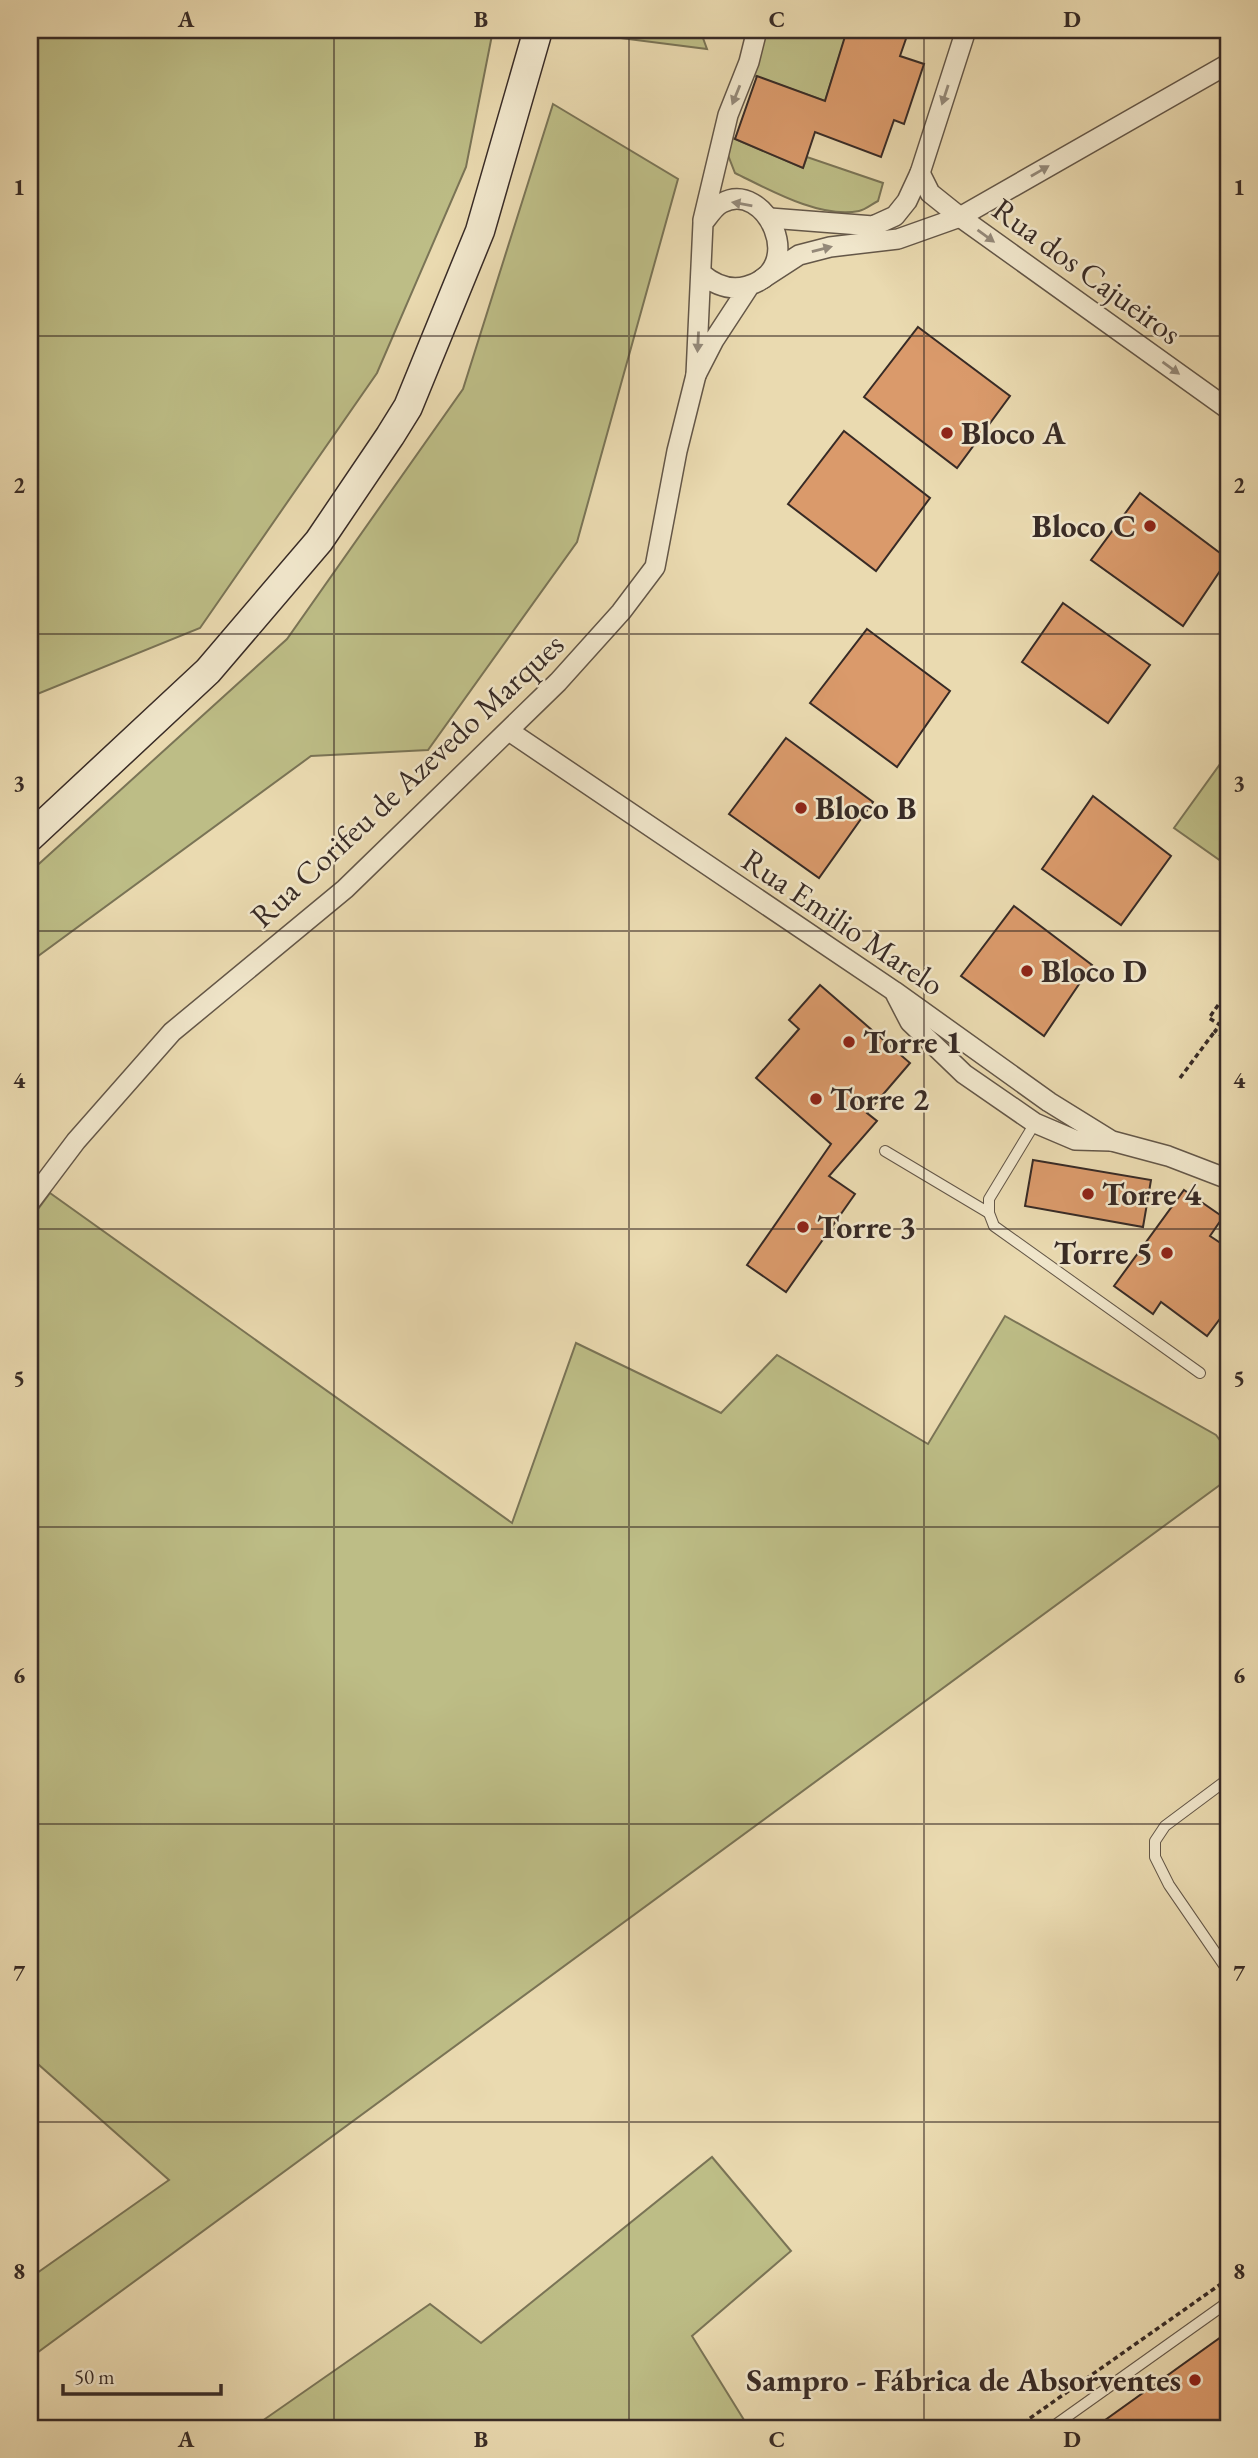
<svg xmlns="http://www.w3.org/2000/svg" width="1258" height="2458" viewBox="0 0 1258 2458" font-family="'EB Garamond',serif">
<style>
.green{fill:#bdbd86;stroke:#7a7456;stroke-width:2}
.building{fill:#da9a6b;stroke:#382b26;stroke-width:2}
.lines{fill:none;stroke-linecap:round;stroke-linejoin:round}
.lane-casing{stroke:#645748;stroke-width:12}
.street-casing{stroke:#645748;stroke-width:22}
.secondary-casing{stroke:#382b26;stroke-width:31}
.path{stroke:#382b26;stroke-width:3.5;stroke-dasharray:5 3.5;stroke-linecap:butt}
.lane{stroke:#f1e7cc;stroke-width:10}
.street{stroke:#f1e7cc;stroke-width:19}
.secondary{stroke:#f1e7cc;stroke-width:28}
.oneway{fill:#948979}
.grid{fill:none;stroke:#382b26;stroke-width:2;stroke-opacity:0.55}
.poi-dot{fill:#8f2418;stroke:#f1e7cc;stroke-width:2.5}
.labels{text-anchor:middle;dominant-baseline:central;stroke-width:5;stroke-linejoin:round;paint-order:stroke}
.street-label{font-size:32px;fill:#382b26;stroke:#f1e7cc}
.poi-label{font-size:32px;font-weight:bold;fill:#382b26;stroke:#f1e7cc;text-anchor:start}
.neatline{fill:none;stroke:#382b26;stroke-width:2.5}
.grid-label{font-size:23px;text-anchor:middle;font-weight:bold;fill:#382b26}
</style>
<rect width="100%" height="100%" fill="#eadab0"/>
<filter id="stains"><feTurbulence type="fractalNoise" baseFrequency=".00286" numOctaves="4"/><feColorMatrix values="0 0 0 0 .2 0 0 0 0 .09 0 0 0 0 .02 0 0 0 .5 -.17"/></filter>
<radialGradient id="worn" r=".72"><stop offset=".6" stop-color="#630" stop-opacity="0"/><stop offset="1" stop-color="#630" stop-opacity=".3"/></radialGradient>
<g class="green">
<polygon points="30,30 493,30 466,167 377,373 200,628 30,697"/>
<polygon points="574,30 700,30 707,49 573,32"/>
<polygon points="766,30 822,30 845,38 825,101 752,75"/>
<polygon points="553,104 678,179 577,542 428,750 311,756 30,962 30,872 287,639 463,389"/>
<path d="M 733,138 L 803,168 L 807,157 L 883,183 L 878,201 C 872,204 865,210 859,211 C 820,219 768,189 735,173 L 726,150 Z"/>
<polygon points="1228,753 1228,866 1174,828"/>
<polygon points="50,1193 512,1523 576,1343 721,1413 777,1355 928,1444 1005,1316 1216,1435 1228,1451 1228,1479 30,2358 30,2278 169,2180 30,2057 30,1220"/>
<polygon points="712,2157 791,2251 692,2336 749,2428 252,2428 430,2304 481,2343"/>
</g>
<g class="building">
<polygon points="847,30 909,30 900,56 924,64 904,124 894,120 881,157 815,132 803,168 735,139 757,76 825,101"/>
<polygon points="918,327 1010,396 957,468 864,397"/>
<polygon points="844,431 930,498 876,571 788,504"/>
<polygon points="1140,493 1228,559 1183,626 1091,560"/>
<polygon points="1063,603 1150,665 1108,723 1022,662"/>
<polygon points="867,629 950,691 897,767 810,703"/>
<polygon points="786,738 873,802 819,878 729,814"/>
<polygon points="1093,796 1171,856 1121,925 1042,869"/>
<polygon points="1014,906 1092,965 1044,1036 961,976"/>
<polygon points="820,985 910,1063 867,1113 877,1121 829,1176 855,1194 786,1292 747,1265 831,1144 756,1078 799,1029 789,1020"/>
<polygon points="1033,1160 1151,1180 1143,1227 1025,1206"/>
<polygon points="1184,1190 1223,1217 1210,1236 1228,1248 1228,1308 1207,1336 1161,1302 1153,1314 1114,1286"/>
<polygon points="1228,2332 1228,2428 1094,2428"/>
</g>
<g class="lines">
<g class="lane-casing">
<g id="lane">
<polyline points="1035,1123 989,1199 989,1213 994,1226 1200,1373"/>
<polyline points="885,1151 989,1213"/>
<polyline points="1228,1779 1165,1826 1155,1841 1155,1857 1169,1885 1228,1971"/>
<polyline points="1051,2428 1228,2302"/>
</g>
</g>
<g class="street-casing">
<g id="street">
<polyline points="920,173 930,193 960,217 1228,409"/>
<polyline points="770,218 873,226 895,216 907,201 920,173 966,30"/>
<polyline points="703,220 728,115 749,62 757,30"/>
<path d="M 702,274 C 715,285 730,291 747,286 C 809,269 765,179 722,203 C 715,206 708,217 703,223 L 696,375 L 714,340 L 750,285"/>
<polyline points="762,279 799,255 830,247 898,239 960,217 1228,64"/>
<polyline points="509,731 894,991 1049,1102 1112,1141 1168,1156 1228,1179"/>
<polyline points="896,995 910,1022 964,1074 1035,1123 1075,1140 1111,1141"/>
<polyline points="30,1202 76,1141 172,1032 345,889 558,682 621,612 655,567 677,451 696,375"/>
</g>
</g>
<g class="secondary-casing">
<polyline id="secondary" points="30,837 208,671 319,541 390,436 408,407 480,231 538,30"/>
</g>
<g class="path">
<polyline points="1228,991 1209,1018 1220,1025 1215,1031 1228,1041"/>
<polyline points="1180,1078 1215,1031"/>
<polyline points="1016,2428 1228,2279"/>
</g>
<use href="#lane" class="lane"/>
<use href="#street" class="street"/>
<use href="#secondary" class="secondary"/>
</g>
<defs><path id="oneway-solid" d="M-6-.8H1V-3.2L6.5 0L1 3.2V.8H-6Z" transform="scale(1.75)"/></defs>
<g class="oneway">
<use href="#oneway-solid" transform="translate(736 95) rotate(112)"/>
<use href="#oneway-solid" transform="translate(945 95) rotate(108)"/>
<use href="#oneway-solid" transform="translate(1040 171) rotate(-30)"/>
<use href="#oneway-solid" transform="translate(742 204) rotate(-170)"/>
<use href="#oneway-solid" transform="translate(986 236) rotate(36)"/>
<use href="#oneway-solid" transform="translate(822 249) rotate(-14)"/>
<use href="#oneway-solid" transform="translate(698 342) rotate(93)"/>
<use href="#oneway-solid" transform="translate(1171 368) rotate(36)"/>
</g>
<path class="grid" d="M 334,30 L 334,2428M 629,30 L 629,2428M 924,30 L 924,2428M 30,336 L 1228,336M 30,634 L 1228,634M 30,931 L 1228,931M 30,1229 L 1228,1229M 30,1527 L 1228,1527M 30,1824 L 1228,1824M 30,2122 L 1228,2122"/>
<g class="poi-dot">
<circle cx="947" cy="433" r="7"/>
<circle cx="1150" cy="526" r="7"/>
<circle cx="801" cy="808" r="7"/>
<circle cx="1027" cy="971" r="7"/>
<circle cx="849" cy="1042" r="7"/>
<circle cx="816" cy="1099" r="7"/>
<circle cx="1088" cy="1194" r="7"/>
<circle cx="803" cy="1227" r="7"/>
<circle cx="1167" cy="1253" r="7"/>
<circle cx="1195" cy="2380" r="7"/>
</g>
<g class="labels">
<g class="street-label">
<text transform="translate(1087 271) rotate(36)">Rua dos Cajueiros</text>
<text transform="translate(407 780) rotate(-43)">Rua Corifeu de Azevedo Marques</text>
<text transform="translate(843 922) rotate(34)">Rua Emilio Marelo</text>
</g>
<g class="poi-label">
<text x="961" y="433">Bloco A</text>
<text x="1136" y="526" text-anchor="end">Bloco C</text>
<text x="815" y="808">Bloco B</text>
<text x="1041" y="971">Bloco D</text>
<text x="863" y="1042">Torre 1</text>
<text x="830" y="1099">Torre 2</text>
<text x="1102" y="1194">Torre 4</text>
<text x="817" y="1227">Torre 3</text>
<text x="1153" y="1253" text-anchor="end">Torre 5</text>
<text x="1181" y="2380" text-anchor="end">Sampro - Fábrica de Absorventes</text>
</g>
</g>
<rect width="1258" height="2458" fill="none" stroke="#eadab0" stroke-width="77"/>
<path d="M63 2384v10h158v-10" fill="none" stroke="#382b26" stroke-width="3.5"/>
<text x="74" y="2384" font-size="21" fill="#382b26" stroke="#f1e7cc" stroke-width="5" paint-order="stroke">50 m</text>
<rect x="38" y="38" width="1182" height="2382" class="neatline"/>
<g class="grid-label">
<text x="186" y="27">A</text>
<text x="481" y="27">B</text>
<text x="777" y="27">C</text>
<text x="1072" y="27">D</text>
<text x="19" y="195">1</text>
<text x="1239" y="195">1</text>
<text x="19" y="493">2</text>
<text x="1239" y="493">2</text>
<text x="19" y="791">3</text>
<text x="1239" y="791">3</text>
<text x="19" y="1088">4</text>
<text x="1239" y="1088">4</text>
<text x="19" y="1386">5</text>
<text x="1239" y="1386">5</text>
<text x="19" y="1683">6</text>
<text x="1239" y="1683">6</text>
<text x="19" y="1981">7</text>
<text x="1239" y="1981">7</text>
<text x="19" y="2279">8</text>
<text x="1239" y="2279">8</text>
<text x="186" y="2447">A</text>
<text x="481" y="2447">B</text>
<text x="777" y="2447">C</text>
<text x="1072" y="2447">D</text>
</g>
<rect width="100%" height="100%" filter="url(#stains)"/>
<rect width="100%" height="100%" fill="url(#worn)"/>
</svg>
